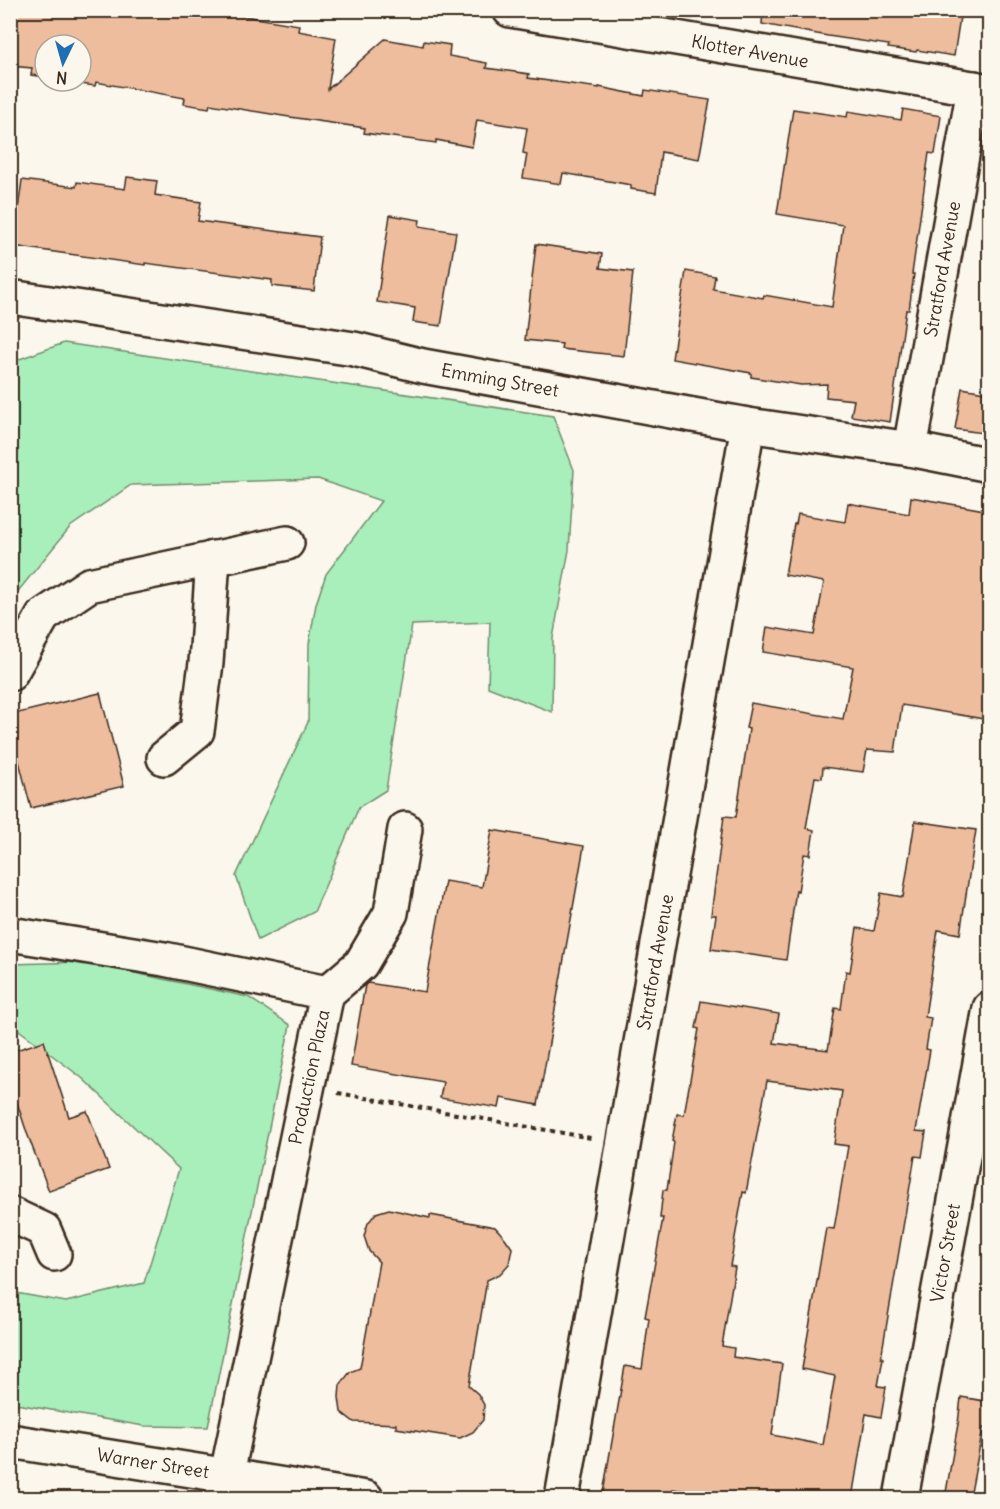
<svg xmlns="http://www.w3.org/2000/svg" width="1000" height="1509" viewBox="0 0 1000 1509" font-family="Delius,sans-serif">
<style>
.green{fill:#a8efbb;stroke:#728c6c;stroke-width:1.5}
.building{fill:#edbd9e;stroke:#3b2a1e;stroke-width:1.5;fill-rule:evenodd}
.lines{fill:none;stroke-linecap:round;stroke-linejoin:round}
.minor-casing{stroke:#3b2a1e;stroke-width:38}
.path{stroke:#3b2a1e;stroke-width:4;stroke-dasharray:4.5 4.5;stroke-linecap:butt}
.minor{stroke:#fbf7ec;stroke-width:33}
.labels{text-anchor:middle;dominant-baseline:central;stroke-width:6;stroke-linejoin:round;paint-order:stroke}
.street-label{font-size:18px;fill:#3b2a1e;stroke:#fbf7ec}
</style>
<rect width="100%" height="100%" fill="#fbf7ec"/>
<filter id="ink" filterUnits="userSpaceOnUse"><feTurbulence type="fractalNoise" baseFrequency=".0167" numOctaves="2"/><feDisplacementMap in="SourceGraphic" scale="12" xChannelSelector="R" yChannelSelector="G"/><feConvolveMatrix kernelMatrix="1 2 1 2 8 2 1 2 1" color-interpolation-filters="sRGB"/></filter>
<g filter="url(#ink)">
<g class="green">
<polygon points="64,343 553,416 574,470 569,550 553,638 552,712 488,687 490,622 412,625 386,790 359,807 314,912 258,940 236,876 308,722 309,644 316,604 326,574 381,501 318,479 131,485 70,527 11,600 11,362"/>
<polygon points="83,962 248,997 290,1025 208,1427 144,1426 11,1403 10,1292 66,1302 144,1283 179,1169 82,1078 11,1024 11,964"/>
</g>
<g class="building">
<polygon points="10,10 208,10 299,25 298,31 336,38 328,89 385,39 423,46 424,41 450,45 449,56 487,63 486,68 529,74 528,78 599,88 599,87 644,96 645,90 710,100 699,159 661,152 656,193 631,189 631,185 563,173 561,184 523,178 527,154 523,153 527,128 477,120 472,147 436,140 436,143 364,133 365,128 283,116 210,104 209,108 184,104 185,98 96,82 95,86 66,82 81,81 81,45 45,45 45,77 31,75 32,68 10,66"/>
<polygon points="763,10 961,10 954,56 917,50 916,52 888,48 889,45 828,36 762,24"/>
<polygon points="793,109 847,117 848,111 901,120 903,109 941,116 935,154 929,153 912,274 914,274 909,310 906,310 890,422 851,416 854,400 826,397 827,384 801,385 751,377 751,373 672,359 686,271 715,276 713,289 763,298 764,295 832,307 843,225 777,214"/>
<polygon points="127,177 157,181 155,195 201,202 198,221 320,237 314,291 272,286 272,280 145,263 145,265 13,246 22,180 76,187 77,182 125,189"/>
<polygon points="390,215 420,220 419,226 456,232 441,326 413,322 415,308 377,302"/>
<polygon points="536,244 602,254 600,268 633,272 624,356 561,349 562,344 525,340"/>
<polygon points="962,388 990,393 990,434 955,429"/>
<polygon points="911,497 990,511 990,720 902,705 895,752 867,750 863,772 823,767 822,778 815,777 806,828 814,830 810,855 804,854 798,891 796,890 786,960 711,949 716,915 711,915 724,816 736,817 749,729 746,728 751,703 843,719 853,667 763,652 767,627 814,635 824,582 785,575 794,524 796,524 798,514 845,522 848,503 909,514"/>
<polygon points="100,693 124,786 31,808 10,726 10,715"/>
<path d="M 915,821 L 976,830 L 960,934 L 938,930 L 925,1017 L 931,1018 L 926,1049 L 930,1050 L 916,1131 L 926,1132 L 922,1157 L 915,1156 L 881,1358 L 883,1358 L 878,1386 L 886,1387 L 881,1417 L 866,1414 L 852,1498 L 739,1498 L 673,1489 L 671,1498 L 633,1498 L 603,1493 L 625,1366 L 642,1369 L 649,1318 L 645,1317 L 663,1218 L 660,1218 L 663,1190 L 667,1190 L 674,1142 L 672,1141 L 677,1114 L 684,1115 L 699,1029 L 696,1028 L 701,1001 L 779,1014 L 774,1043 L 828,1050 L 835,1008 L 841,1009 L 846,971 L 850,972 L 857,928 L 874,931 L 881,893 L 903,897 ZM 767,1081 L 842,1091 L 834,1144 L 848,1146 L 834,1229 L 826,1228 L 802,1369 L 835,1376 L 823,1445 L 772,1435 L 782,1364 L 733,1357 L 734,1348 L 722,1346 L 735,1267 L 730,1266 L 743,1192 L 746,1193 Z"/>
<polygon points="492,830 584,846 538,1105 501,1098 499,1108 440,1098 443,1082 351,1066 365,985 368,983 425,992 445,881 482,887"/>
<polygon points="44,1041 69,1117 87,1111 109,1169 49,1191 27,1133 10,1082 10,1052"/>
<polygon points="389,1209 430,1218 430,1215 495,1227 505,1238 512,1248 509,1264 500,1274 487,1280 469,1386 478,1394 484,1405 483,1420 473,1432 460,1438 396,1428 396,1424 354,1422 341,1412 339,1397 340,1385 350,1372 360,1368 379,1262 369,1251 364,1236 368,1223 376,1213"/>
<polygon points="961,1397 990,1402 990,1428 983,1428 970,1498 945,1498 958,1424"/>
</g>
<g class="lines">
<g class="minor-casing">
<g id="minor">
<polyline points="510,10 990,91"/>
<polyline points="10,297 354,349 423,366 748,425 910,449 990,465"/>
<polyline points="910,449 974,88"/>
<polyline points="10,674 43,616 89,585 287,543"/>
<polyline points="164,758 197,731 206,663 213,558"/>
<polyline points="10,934 164,959 327,993"/>
<polyline points="327,993 361,964 391,913 405,829"/>
<polyline points="10,1214 44,1230 54,1254"/>
<polyline points="10,1441 366,1498"/>
<polyline points="222,1498 327,993"/>
<polyline points="562,1498 748,425"/>
<polyline points="901,1498 990,1008"/>
</g>
</g>
<polyline class="path" points="338,1093 591,1138"/>
<use href="#minor" class="minor"/>
</g>
</g>
<g class="labels">
<g class="street-label">
<text transform="translate(750 51) rotate(10)">Klotter Avenue</text>
<text transform="translate(942 269) rotate(-80)">Stratford Avenue</text>
<text transform="translate(500 380) rotate(10)">Emming Street</text>
<text transform="translate(655 962) rotate(-80)">Stratford Avenue</text>
<text transform="translate(309 1077) rotate(-78)">Production Plaza</text>
<text transform="translate(945 1253) rotate(-80)">Victor Street</text>
<text transform="translate(153 1463) rotate(9)">Warner Street</text>
</g>
</g>
<rect width="1000" height="1509" fill="none" stroke="#fbf7ec" stroke-width="36"/>
<rect x="18" y="18" width="964" height="1473" fill="none" stroke="#3b2a1e" stroke-width="2" filter="url(#ink)"/>
<g transform="translate(63 63) rotate(185)"><circle r="28" fill="#fbf7ec" stroke="#aea59a" stroke-width="1.5"/>
<path d="M0-4.5L10 22L0 15L-10 22Z" fill="#1f6fb2"/>
<text y="-9" font-size="16" font-weight="bold" text-anchor="middle" fill="#3b2a1e">N</text>
</g>
</svg>
